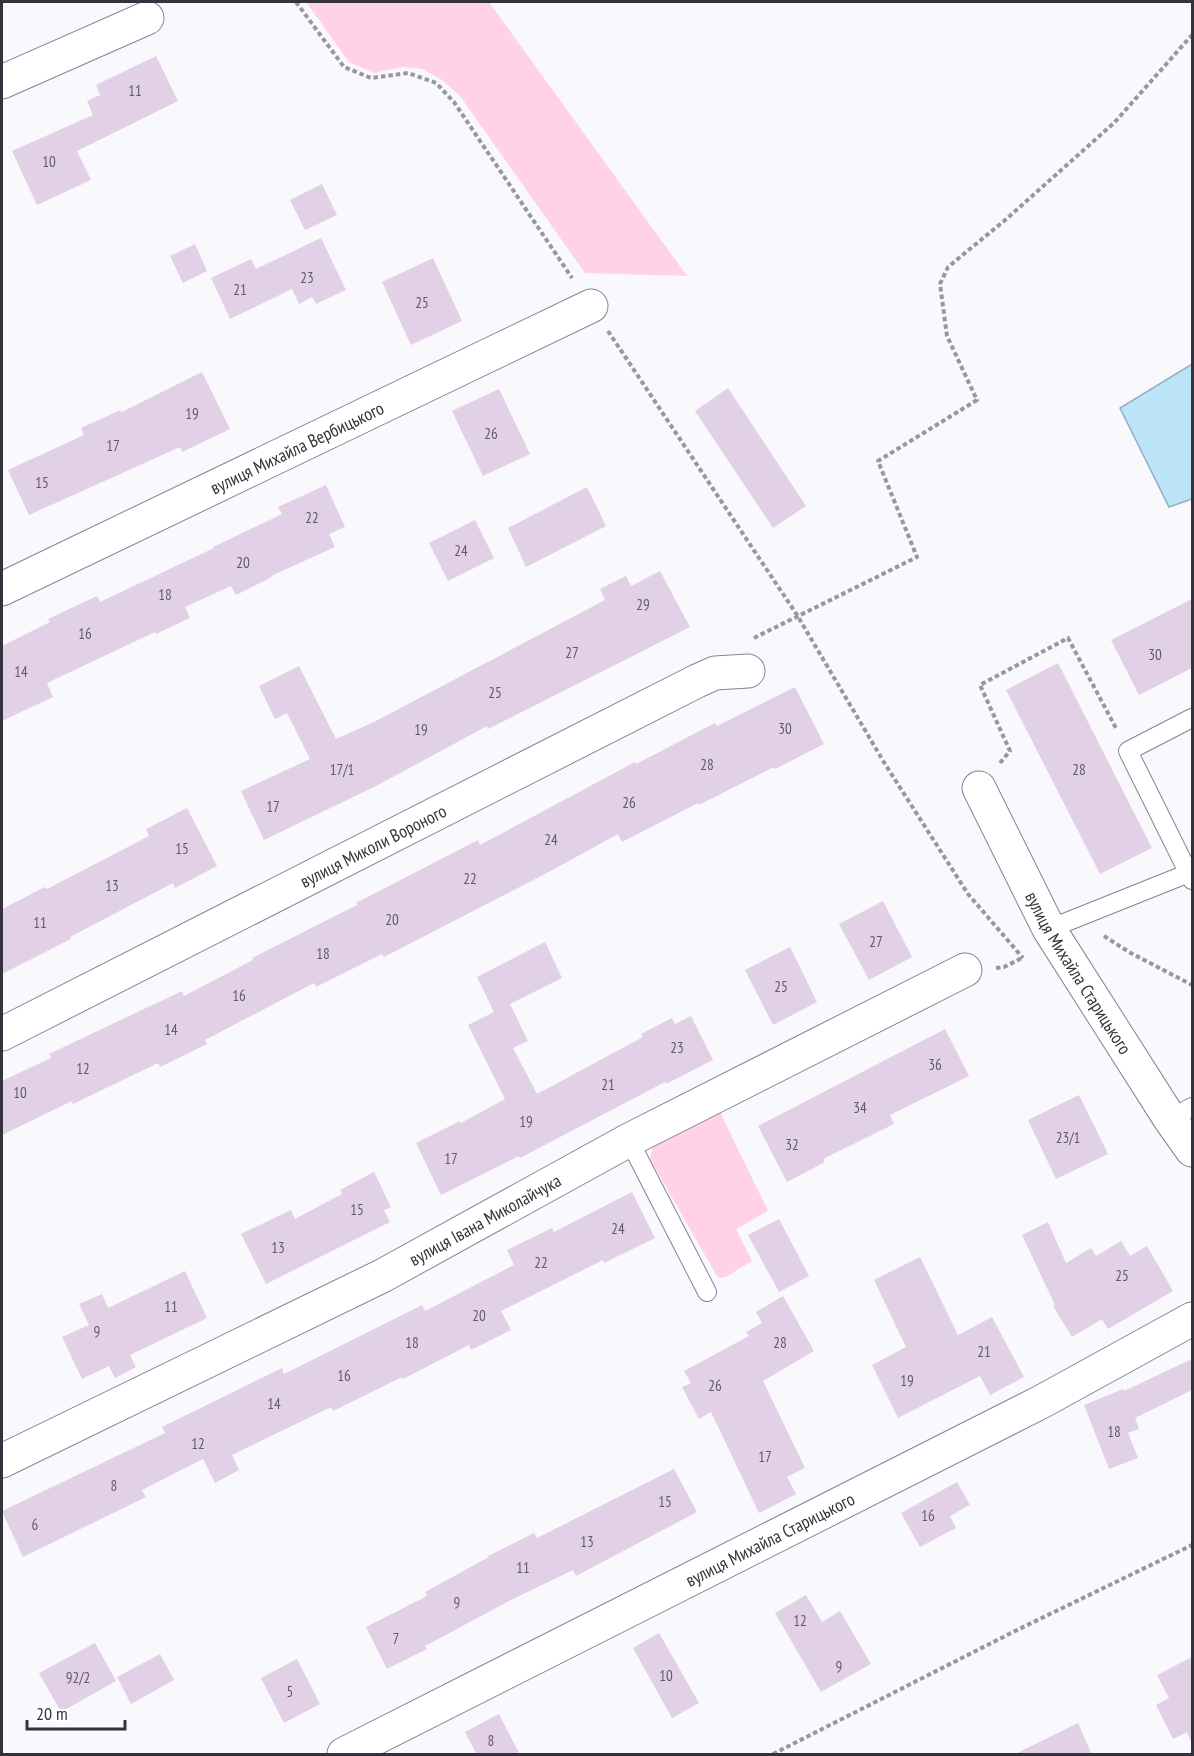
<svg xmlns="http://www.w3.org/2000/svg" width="1194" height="1756" viewBox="0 0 1194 1756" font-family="'PT Sans Narrow',sans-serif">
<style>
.green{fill:#ffd2e6}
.water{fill:#bbe4f9;stroke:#92afc1;stroke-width:1.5}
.building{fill:#e2d0e6}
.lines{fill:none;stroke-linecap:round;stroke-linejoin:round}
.service-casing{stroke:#85839a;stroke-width:20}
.minor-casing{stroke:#85839a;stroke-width:35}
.path{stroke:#98979f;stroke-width:4;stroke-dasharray:4.5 3;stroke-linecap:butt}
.service{stroke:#fff;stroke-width:18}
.minor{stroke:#fff;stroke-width:33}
.labels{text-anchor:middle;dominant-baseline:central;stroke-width:6;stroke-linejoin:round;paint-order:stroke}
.number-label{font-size:15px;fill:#605a67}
.street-label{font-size:18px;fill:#34333d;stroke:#fff}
</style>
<rect width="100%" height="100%" fill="#f8f8fd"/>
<g class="green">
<polygon points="306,2 489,2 687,276 585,273 460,96 442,80 422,69 403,67 374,73 349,62"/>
<polygon points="720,1112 768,1211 736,1229 752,1261 726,1277 718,1278 650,1159 653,1146"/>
</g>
<polygon class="water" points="1192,364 1192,499 1169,507 1120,408"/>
<g class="building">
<polygon points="156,56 178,101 77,151 91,180 37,205 12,151 93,115 87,101 100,95 96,85"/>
<polygon points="322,184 337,215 305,230 290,200"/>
<polygon points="321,238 346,290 316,304 312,297 299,304 292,289 230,319 211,278 251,259 256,269"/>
<polygon points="195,244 207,271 183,283 170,256"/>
<polygon points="433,258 462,321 411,345 382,282"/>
<polygon points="202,372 230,429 182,452 180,447 29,515 8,470 84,435 81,428 120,410 122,412"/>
<polygon points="728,388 806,506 773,528 695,411"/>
<polygon points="499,389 530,454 483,476 452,411"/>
<polygon points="326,485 345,527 329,534 335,547 271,576 272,577 236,595 231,586 185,607 190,618 156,634 155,632 47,683 53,697 2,721 2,646 50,622 48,619 97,596 100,602 214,548 213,547 282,514 278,507"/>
<polygon points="587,487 606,526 526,567 508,528"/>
<polygon points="475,520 494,558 448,581 429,543"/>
<polygon points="660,571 690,627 488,729 487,726 378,785 264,840 241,791 310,759 287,713 275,719 259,686 299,666 336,739 374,722 605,600 600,589 626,576 631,586"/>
<polygon points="1192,599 1192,668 1139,695 1111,640"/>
<polygon points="1058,663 1152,848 1100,874 1006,690"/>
<polygon points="795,687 824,744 775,769 774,767 699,805 698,803 622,842 618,834 547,873 384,957 382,954 316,987 314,983 205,1040 207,1044 160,1067 158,1063 73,1104 72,1101 2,1135 2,1081 51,1058 49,1054 182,991 184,996 253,960 252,958 357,905 356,903 478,840 480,845 635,762 636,764 715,723 717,726"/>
<polygon points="187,808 217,866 175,888 173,883 70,937 71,939 2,974 2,909 45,887 47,889 149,836 146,829"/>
<polygon points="883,901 912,957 869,980 839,924"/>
<polygon points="545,942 562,978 510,1004 528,1041 513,1048 537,1094 643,1037 641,1034 672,1018 675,1024 691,1016 713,1060 666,1084 665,1082 520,1158 519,1156 441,1195 416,1143 460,1121 461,1123 505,1099 468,1025 494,1012 477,977"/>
<polygon points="790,947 817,1002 773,1025 745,970"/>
<polygon points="945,1029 969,1076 890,1115 894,1124 823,1159 825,1162 787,1182 758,1126"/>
<polygon points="1079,1095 1108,1154 1056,1179 1028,1120"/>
<polygon points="374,1172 391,1207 384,1210 390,1222 266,1284 241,1234 291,1210 295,1219 342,1194 340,1190"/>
<polygon points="632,1192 655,1238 604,1263 603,1260 501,1311 511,1330 471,1350 469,1345 403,1379 402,1377 333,1411 331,1407 232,1455 239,1470 215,1483 203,1459 142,1490 146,1497 23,1557 2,1511 165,1433 162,1427 282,1368 284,1374 422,1305 425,1311 514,1265 507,1250 552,1228 554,1232"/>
<polygon points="779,1219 809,1276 779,1292 748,1235"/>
<polygon points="1048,1222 1066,1263 1091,1248 1096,1256 1121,1241 1130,1256 1147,1246 1173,1291 1108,1329 1102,1319 1072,1337 1053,1306 1055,1305 1022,1235"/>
<polygon points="920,1257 958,1335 992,1317 1024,1377 990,1395 980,1376 898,1418 872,1365 906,1347 874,1280"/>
<polygon points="185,1271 207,1318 130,1355 136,1367 115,1378 109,1366 82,1379 62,1337 89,1325 79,1304 102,1294 108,1308"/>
<polygon points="783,1296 814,1351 763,1381 805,1468 787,1477 796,1494 759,1513 711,1412 699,1419 682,1387 691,1383 684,1371 749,1336 746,1332 762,1323 756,1312"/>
<polygon points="1192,1359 1192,1390 1135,1418 1139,1429 1128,1433 1138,1458 1109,1469 1084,1405 1123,1389 1124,1391"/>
<polygon points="674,1469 697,1512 576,1576 573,1570 511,1600 425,1646 427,1649 387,1669 366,1627 427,1596 425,1592 489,1557 488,1556 534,1533 537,1538"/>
<polygon points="957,1482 970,1505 950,1516 956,1528 920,1547 901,1513"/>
<polygon points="806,1595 822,1622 840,1611 871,1664 821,1692 775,1613"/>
<polygon points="659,1633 699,1703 672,1718 633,1648"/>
<polygon points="95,1643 116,1681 61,1712 39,1673"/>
<polygon points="160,1654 174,1680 131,1704 117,1677"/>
<polygon points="1192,1657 1192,1743 1187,1732 1173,1739 1156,1705 1169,1698 1157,1675"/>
<polygon points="297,1659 320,1704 284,1723 261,1678"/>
<polygon points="499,1714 520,1755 477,1755 465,1732"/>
<polygon points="1078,1723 1092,1755 1013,1755"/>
</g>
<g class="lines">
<g class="service-casing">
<g id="service">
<polyline points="1192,718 1128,751 1192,880"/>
<polyline points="1049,929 1189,873"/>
<polyline points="1170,1119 1192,1107"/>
<polyline points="629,1140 707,1292"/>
</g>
</g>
<g class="minor-casing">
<g id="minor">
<polyline points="2,82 147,18"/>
<path id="s1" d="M 2,589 L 591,306"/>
<path id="s2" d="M 979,788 L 1049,929 L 1170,1119 L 1192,1150"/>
<path id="s3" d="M 2,1034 L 697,681 L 715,673 L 748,671"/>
<path id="s4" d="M 2,1461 L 382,1276 L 629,1140 L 965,970"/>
<path id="s5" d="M 344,1754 L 1041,1402 L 1192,1319"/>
</g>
</g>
<g class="path">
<polyline points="296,2 344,67 371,78 408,73 436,83 454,102 572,278"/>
<polyline points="608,331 797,615 885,764 968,894 1023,958"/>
<polyline points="754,638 917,557 878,461 977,400 947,336 940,284 948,267 1004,221 1114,123 1192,35"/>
<polyline points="1000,763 1010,751 980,685 1068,638 1117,730"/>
<polyline points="1104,936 1129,952 1192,985"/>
<polyline points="996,968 1004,967 1022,958"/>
<polyline points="773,1754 1013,1632 1192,1545"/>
</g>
<use href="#service" class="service"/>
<use href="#minor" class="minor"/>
</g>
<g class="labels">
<g class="number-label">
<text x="135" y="90">11</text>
<text x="49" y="161">10</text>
<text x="307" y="277">23</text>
<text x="240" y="289">21</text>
<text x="422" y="302">25</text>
<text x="192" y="413">19</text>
<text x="491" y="433">26</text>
<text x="113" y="445">17</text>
<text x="42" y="482">15</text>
<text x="312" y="517">22</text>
<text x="461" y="550">24</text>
<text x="243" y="562">20</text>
<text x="165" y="594">18</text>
<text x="643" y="604">29</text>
<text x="85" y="633">16</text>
<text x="572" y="652">27</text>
<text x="1155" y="654">30</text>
<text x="21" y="671">14</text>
<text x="495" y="692">25</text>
<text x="785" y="728">30</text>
<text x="421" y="729">19</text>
<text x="707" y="764">28</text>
<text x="342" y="769">17/1</text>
<text x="1079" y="769">28</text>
<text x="629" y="802">26</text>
<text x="273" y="806">17</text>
<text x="551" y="839">24</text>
<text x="182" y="848">15</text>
<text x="470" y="878">22</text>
<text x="112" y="885">13</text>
<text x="392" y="919">20</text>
<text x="40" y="922">11</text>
<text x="876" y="941">27</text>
<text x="323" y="953">18</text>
<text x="781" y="986">25</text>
<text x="239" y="995">16</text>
<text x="171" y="1029">14</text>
<text x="677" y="1047">23</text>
<text x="935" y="1064">36</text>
<text x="83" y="1068">12</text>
<text x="608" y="1084">21</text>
<text x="20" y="1092">10</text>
<text x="860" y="1107">34</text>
<text x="526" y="1121">19</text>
<text x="1068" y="1137">23/1</text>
<text x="792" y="1144">32</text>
<text x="451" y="1158">17</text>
<text x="357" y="1209">15</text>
<text x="618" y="1228">24</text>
<text x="278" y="1247">13</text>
<text x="541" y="1262">22</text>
<text x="1122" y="1275">25</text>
<text x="171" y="1306">11</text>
<text x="479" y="1315">20</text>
<text x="97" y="1331">9</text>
<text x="412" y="1342">18</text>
<text x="780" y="1342">28</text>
<text x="984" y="1351">21</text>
<text x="344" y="1375">16</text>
<text x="907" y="1380">19</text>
<text x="715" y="1385">26</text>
<text x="274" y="1403">14</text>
<text x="1114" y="1431">18</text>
<text x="198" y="1443">12</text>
<text x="765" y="1456">17</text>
<text x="114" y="1485">8</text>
<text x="665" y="1501">15</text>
<text x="928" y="1515">16</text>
<text x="35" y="1524">6</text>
<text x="587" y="1541">13</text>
<text x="523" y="1567">11</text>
<text x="457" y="1602">9</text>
<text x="800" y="1620">12</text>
<text x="396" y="1638">7</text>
<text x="839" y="1666">9</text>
<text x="666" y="1675">10</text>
<text x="78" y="1677">92/2</text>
<text x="290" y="1691">5</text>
<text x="491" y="1740">8</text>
</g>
<g class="street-label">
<text stroke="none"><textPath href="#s1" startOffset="327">вулиця Михайла Вербицького</textPath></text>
<text stroke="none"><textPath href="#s3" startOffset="416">вулиця Миколи Вороного</textPath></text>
<text stroke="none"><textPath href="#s2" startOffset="210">вулиця Михайла Старицького</textPath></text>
<text stroke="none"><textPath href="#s4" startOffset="540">вулиця Івана Миколайчука</textPath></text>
<text stroke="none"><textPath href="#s5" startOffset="477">вулиця Михайла Старицького</textPath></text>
</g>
</g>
<rect width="1194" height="1756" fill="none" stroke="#34333d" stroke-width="6"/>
<path d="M27 1720v9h98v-9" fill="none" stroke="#34333d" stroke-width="3"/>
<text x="36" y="1720" font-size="18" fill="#34333d" stroke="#ffffff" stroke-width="4.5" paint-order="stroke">20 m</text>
</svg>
